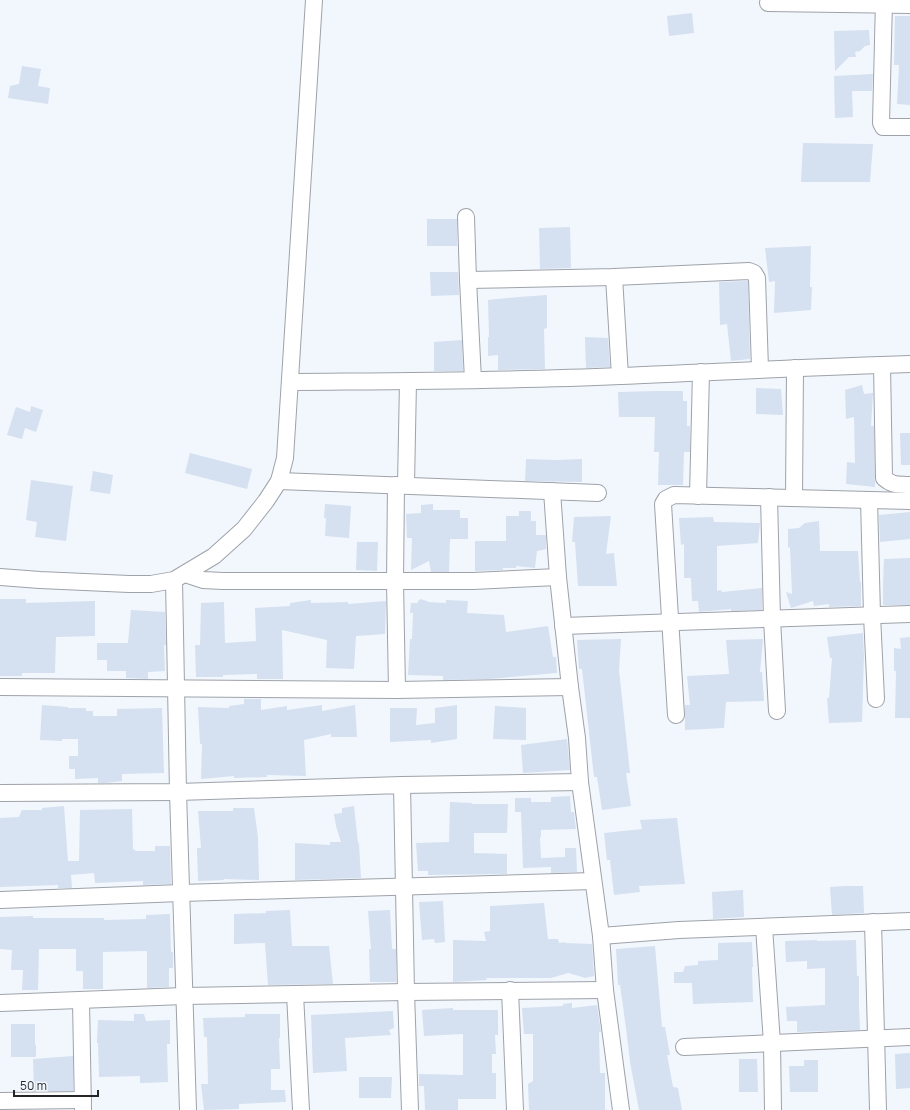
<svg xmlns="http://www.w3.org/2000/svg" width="910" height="1110" viewBox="0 0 910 1110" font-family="Manrope,sans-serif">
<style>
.building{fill:#d5e0f0}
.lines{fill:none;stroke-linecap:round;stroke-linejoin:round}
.minor-casing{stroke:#9ea2a9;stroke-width:18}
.minor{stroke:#fff;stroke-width:16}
</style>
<rect width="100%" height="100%" fill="#f2f7fe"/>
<g class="building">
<polygon points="692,13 694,33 669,36 667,16"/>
<polygon points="895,16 910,16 910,105 897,104 899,65 894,65"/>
<polygon points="869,30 870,45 865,46 860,51 855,52 856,57 849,57 835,71 834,31"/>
<polygon points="22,66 41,69 38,86 50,88 48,104 8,98 10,86 19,84"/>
<polygon points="873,74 872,91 852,91 853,117 835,118 834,76"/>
<polygon points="803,143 873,144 870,182 801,182"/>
<rect x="427" y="219" width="30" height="27"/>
<polygon points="570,227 571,268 540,269 539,228"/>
<polygon points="811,246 810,287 812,287 811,310 774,313 775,281 769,282 765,248"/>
<polygon points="430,272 458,272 459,295 431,296"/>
<polygon points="748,281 750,359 731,361 727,324 720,325 719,282"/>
<polygon points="547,295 547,328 544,329 545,369 498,370 498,355 488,356 488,337 489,337 488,300 519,297"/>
<polygon points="585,337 608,338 610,367 586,368"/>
<polygon points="462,340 463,371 434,371 434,342"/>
<polygon points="862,385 864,394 873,393 871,426 874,426 875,487 846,484 847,462 855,463 854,417 846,419 845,390"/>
<polygon points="756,388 781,389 783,415 756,414"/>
<polygon points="658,391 683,391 683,401 687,401 687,426 690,426 690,452 684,452 683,485 658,485 659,452 654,452 655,417 619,417 618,392"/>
<polygon points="31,406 43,410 36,432 25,428 22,439 7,435 16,407 30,412"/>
<polygon points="900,433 910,433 910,465 901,465"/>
<polygon points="190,453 252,469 247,489 185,473"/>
<polygon points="526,459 557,460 582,459 582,482 525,481"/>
<polygon points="93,471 113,475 110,494 90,491"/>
<polygon points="31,480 73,486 66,541 35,537 37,522 26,520"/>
<polygon points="325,504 351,506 349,538 325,536 326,518 324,518"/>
<polygon points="433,504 433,510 460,510 460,518 468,518 468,539 450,539 449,572 431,572 429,561 411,570 412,538 407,538 406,514 421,513 421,505"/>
<polygon points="519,511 531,511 531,521 536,521 536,535 546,535 546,549 537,551 535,568 516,566 516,568 503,568 503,570 475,571 475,541 506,541 506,516 519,516"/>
<polygon points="910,512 910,539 880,542 879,515"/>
<polygon points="611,516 606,554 614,553 617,586 578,586 575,542 572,542 574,517"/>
<polygon points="713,517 714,522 760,523 758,543 717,546 717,591 721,590 722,592 762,588 762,610 731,611 731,609 699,612 698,601 692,601 691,578 684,578 684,544 681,545 679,518"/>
<polygon points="819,521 820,551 858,551 860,582 861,582 861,606 829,607 829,604 814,606 813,601 791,608 786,592 792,594 790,547 788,548 788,529 799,528 805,523"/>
<polygon points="357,542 378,542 377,571 356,570"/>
<polygon points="910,558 910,605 883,605 883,586 884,559"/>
<polygon points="0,599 26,599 26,603 95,601 95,636 56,637 55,673 22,673 22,676 0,676"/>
<polygon points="420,599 427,601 428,602 446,603 446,600 468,601 467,613 504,615 506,632 548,626 553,657 556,657 557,673 489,679 443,680 443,676 408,675 410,639 412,639 413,613 410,613 411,603 417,603"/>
<polygon points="311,600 311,603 348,602 348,604 386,601 385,634 356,636 354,669 326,668 327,640 282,630 283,679 257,679 257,674 223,675 223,677 196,677 195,645 200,645 201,603 224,602 225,643 256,641 255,608 290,606 290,603"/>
<polygon points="131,610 165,612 166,645 164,645 165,671 148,672 148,679 126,678 126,671 107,671 107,660 97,660 97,643 128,643"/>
<polygon points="863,633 864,656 862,722 829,723 827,698 829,698 832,658 830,658 827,637"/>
<polygon points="910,637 910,718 895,718 896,671 894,671 894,648 901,649 900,638"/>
<polygon points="621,639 619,670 630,773 626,773 631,806 602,810 597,777 594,777 582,669 579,669 577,640"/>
<polygon points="763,639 760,672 762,672 764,701 726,702 724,728 685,730 685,705 690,705 687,676 729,674 726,640"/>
<polygon points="244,699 261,699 261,710 287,706 287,710 322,705 322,711 355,705 357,737 331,737 331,734 304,740 306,776 267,775 267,777 234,778 234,776 201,779 202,744 200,744 198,707 229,708 229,706 244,704"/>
<polygon points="42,705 68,707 68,708 86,708 86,711 93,711 93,716 117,716 117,709 162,708 164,773 122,774 122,781 106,783 98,783 98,778 75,779 75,769 69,769 69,756 78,756 78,739 62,739 62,741 40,740"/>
<polygon points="457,705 457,739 431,743 431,740 390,742 390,708 417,708 416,725 435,723 435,708"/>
<polygon points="495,706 526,708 526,740 493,739"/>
<polygon points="567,739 570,770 523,773 521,745"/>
<polygon points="570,796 571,812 574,812 576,829 541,830 541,837 540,837 541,858 565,857 565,848 576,848 577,872 551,873 551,867 523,868 521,812 515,812 515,798 531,798 531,802 551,802 551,797"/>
<polygon points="450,802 472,803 472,804 508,804 507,833 474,833 474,853 507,854 507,874 428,875 428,871 418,871 416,843 449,842"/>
<polygon points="64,806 68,861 79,861 80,810 132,809 133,850 135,849 135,851 155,851 155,846 170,846 171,884 143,885 143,881 95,883 94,873 71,875 72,888 58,888 58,885 0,887 0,818 19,817 22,810 42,810 42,808"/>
<polygon points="354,806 358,843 359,843 361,878 295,880 295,843 330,845 330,842 341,842 336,826 334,814 342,813 342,808"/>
<polygon points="233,808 254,808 258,837 259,880 224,879 224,880 198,881 197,848 201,848 198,811 233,811"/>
<polygon points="677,818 685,884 639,886 640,892 614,895 610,860 607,860 604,833 642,829 640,820"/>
<polygon points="845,886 863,886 864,913 832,915 830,887"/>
<polygon points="743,890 744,917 713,919 712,892"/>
<polygon points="443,901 445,942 435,943 434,939 422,940 419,902"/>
<polygon points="544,903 548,939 558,939 559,943 565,942 565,943 592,944 594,976 585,978 579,976 568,973 551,978 486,978 487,980 453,982 453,940 486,941 484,932 490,931 490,906"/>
<polygon points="290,910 292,946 329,946 333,984 268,985 265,943 234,944 234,914 266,913 266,911"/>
<polygon points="390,910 392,949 396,949 396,982 370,982 369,949 371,949 368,911"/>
<polygon points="170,914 171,952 173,952 173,968 169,968 169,987 147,988 147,951 103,952 103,989 83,989 83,971 76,971 76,949 39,949 38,990 22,990 23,970 11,970 12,950 0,949 0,917 33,916 33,918 104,918 104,920 146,919 146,915"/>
<polygon points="817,940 817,941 856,940 857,976 859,976 859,1007 860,1030 797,1032 797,1021 787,1021 786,1007 825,1005 825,968 807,969 807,961 786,962 785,941"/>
<polygon points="752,942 753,967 752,967 753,1002 693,1004 692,983 674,983 674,972 683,972 685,966 698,965 698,961 718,960 718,943"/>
<polygon points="655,946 662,1027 665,1027 670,1055 667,1055 673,1087 678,1088 682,1110 639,1110 630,1062 626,1028 620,985 618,985 616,949"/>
<polygon points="572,1003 572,1008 597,1005 601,1032 599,1032 600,1073 605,1073 605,1110 529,1110 528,1084 533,1081 533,1034 524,1034 522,1008 563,1006 563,1004"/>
<polygon points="453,1008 453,1010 498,1010 498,1035 495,1035 496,1054 492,1054 492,1073 496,1073 496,1099 458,1099 458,1110 425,1110 424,1086 419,1086 419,1074 463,1075 463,1034 424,1036 422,1010"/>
<polygon points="393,1011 394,1028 389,1030 391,1035 345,1038 347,1071 313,1073 311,1015"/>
<polygon points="134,1014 144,1014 146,1021 170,1020 170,1044 167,1044 168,1082 140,1083 140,1076 99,1077 98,1043 97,1043 98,1020 134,1021"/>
<polygon points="245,1014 280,1014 280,1038 279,1038 280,1069 271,1069 271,1090 285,1090 286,1102 239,1104 239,1109 204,1110 201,1084 208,1084 207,1037 204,1037 203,1018 245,1017"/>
<polygon points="11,1024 35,1024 35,1045 36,1045 36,1057 11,1057"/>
<polygon points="910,1053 910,1088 896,1089 895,1054"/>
<polygon points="73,1056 73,1091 34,1091 33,1059"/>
<polygon points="739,1059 757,1059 758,1092 739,1092"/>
<polygon points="804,1060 818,1060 818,1092 790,1092 789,1066 804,1066"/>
<polygon points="359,1077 392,1077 391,1098 359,1098"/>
</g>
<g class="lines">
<g class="minor-casing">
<g id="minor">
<polyline points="884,0 881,123 883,127 910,127"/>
<polyline points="768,3 910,5"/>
<polyline points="466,217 468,280 473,380"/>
<polyline points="614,277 620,376"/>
<polyline points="468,280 614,277 749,271 754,273 757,278 760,369"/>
<path d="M 882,365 L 884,478 C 893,486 898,484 910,485"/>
<path d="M 290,382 C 400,381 510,381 620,376 C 717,372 813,367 910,364"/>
<polyline points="279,481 598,493"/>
<polyline points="396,485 395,582 397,690"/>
<polyline points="406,485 408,381"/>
<polyline points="552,491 558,577 570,687 577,738 580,782 601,936 605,990 621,1110"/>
<polyline points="698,496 701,372"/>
<polyline points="769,497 772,619 777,711"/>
<polyline points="794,498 795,368"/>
<polyline points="869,500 872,615 876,699"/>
<polyline points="185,574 203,580 223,581 473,581 558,577"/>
<polyline points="0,577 40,580 129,584 151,584 174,580 214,556 244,529 266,501 279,481 285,458 314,0"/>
<polyline points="174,580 178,792 188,1110"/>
<polyline points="563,626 910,614"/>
<polyline points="0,687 397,690 570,687"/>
<polyline points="676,715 663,504 666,499 674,495 910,501"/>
<polyline points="402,785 580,782"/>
<polyline points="0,793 178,792 402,785 406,992 410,1110"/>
<polyline points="0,900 181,893 593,881"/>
<polyline points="873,922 878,1110"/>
<polyline points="764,927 772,1043 773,1110"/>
<polyline points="601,936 679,930 910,921"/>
<polyline points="510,990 515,1110"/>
<polyline points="295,994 301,1110"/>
<polyline points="81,1001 83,1110"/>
<polyline points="0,1003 184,996 406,992 605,990"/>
<polyline points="684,1047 910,1037"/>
<polyline points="0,1101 83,1100"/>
</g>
</g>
<use href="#minor" class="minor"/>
</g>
<path d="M14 1090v6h84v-6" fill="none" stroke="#232527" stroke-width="2"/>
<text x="20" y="1090" font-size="12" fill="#232527" stroke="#f2f7fe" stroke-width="3" paint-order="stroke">50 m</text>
</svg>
